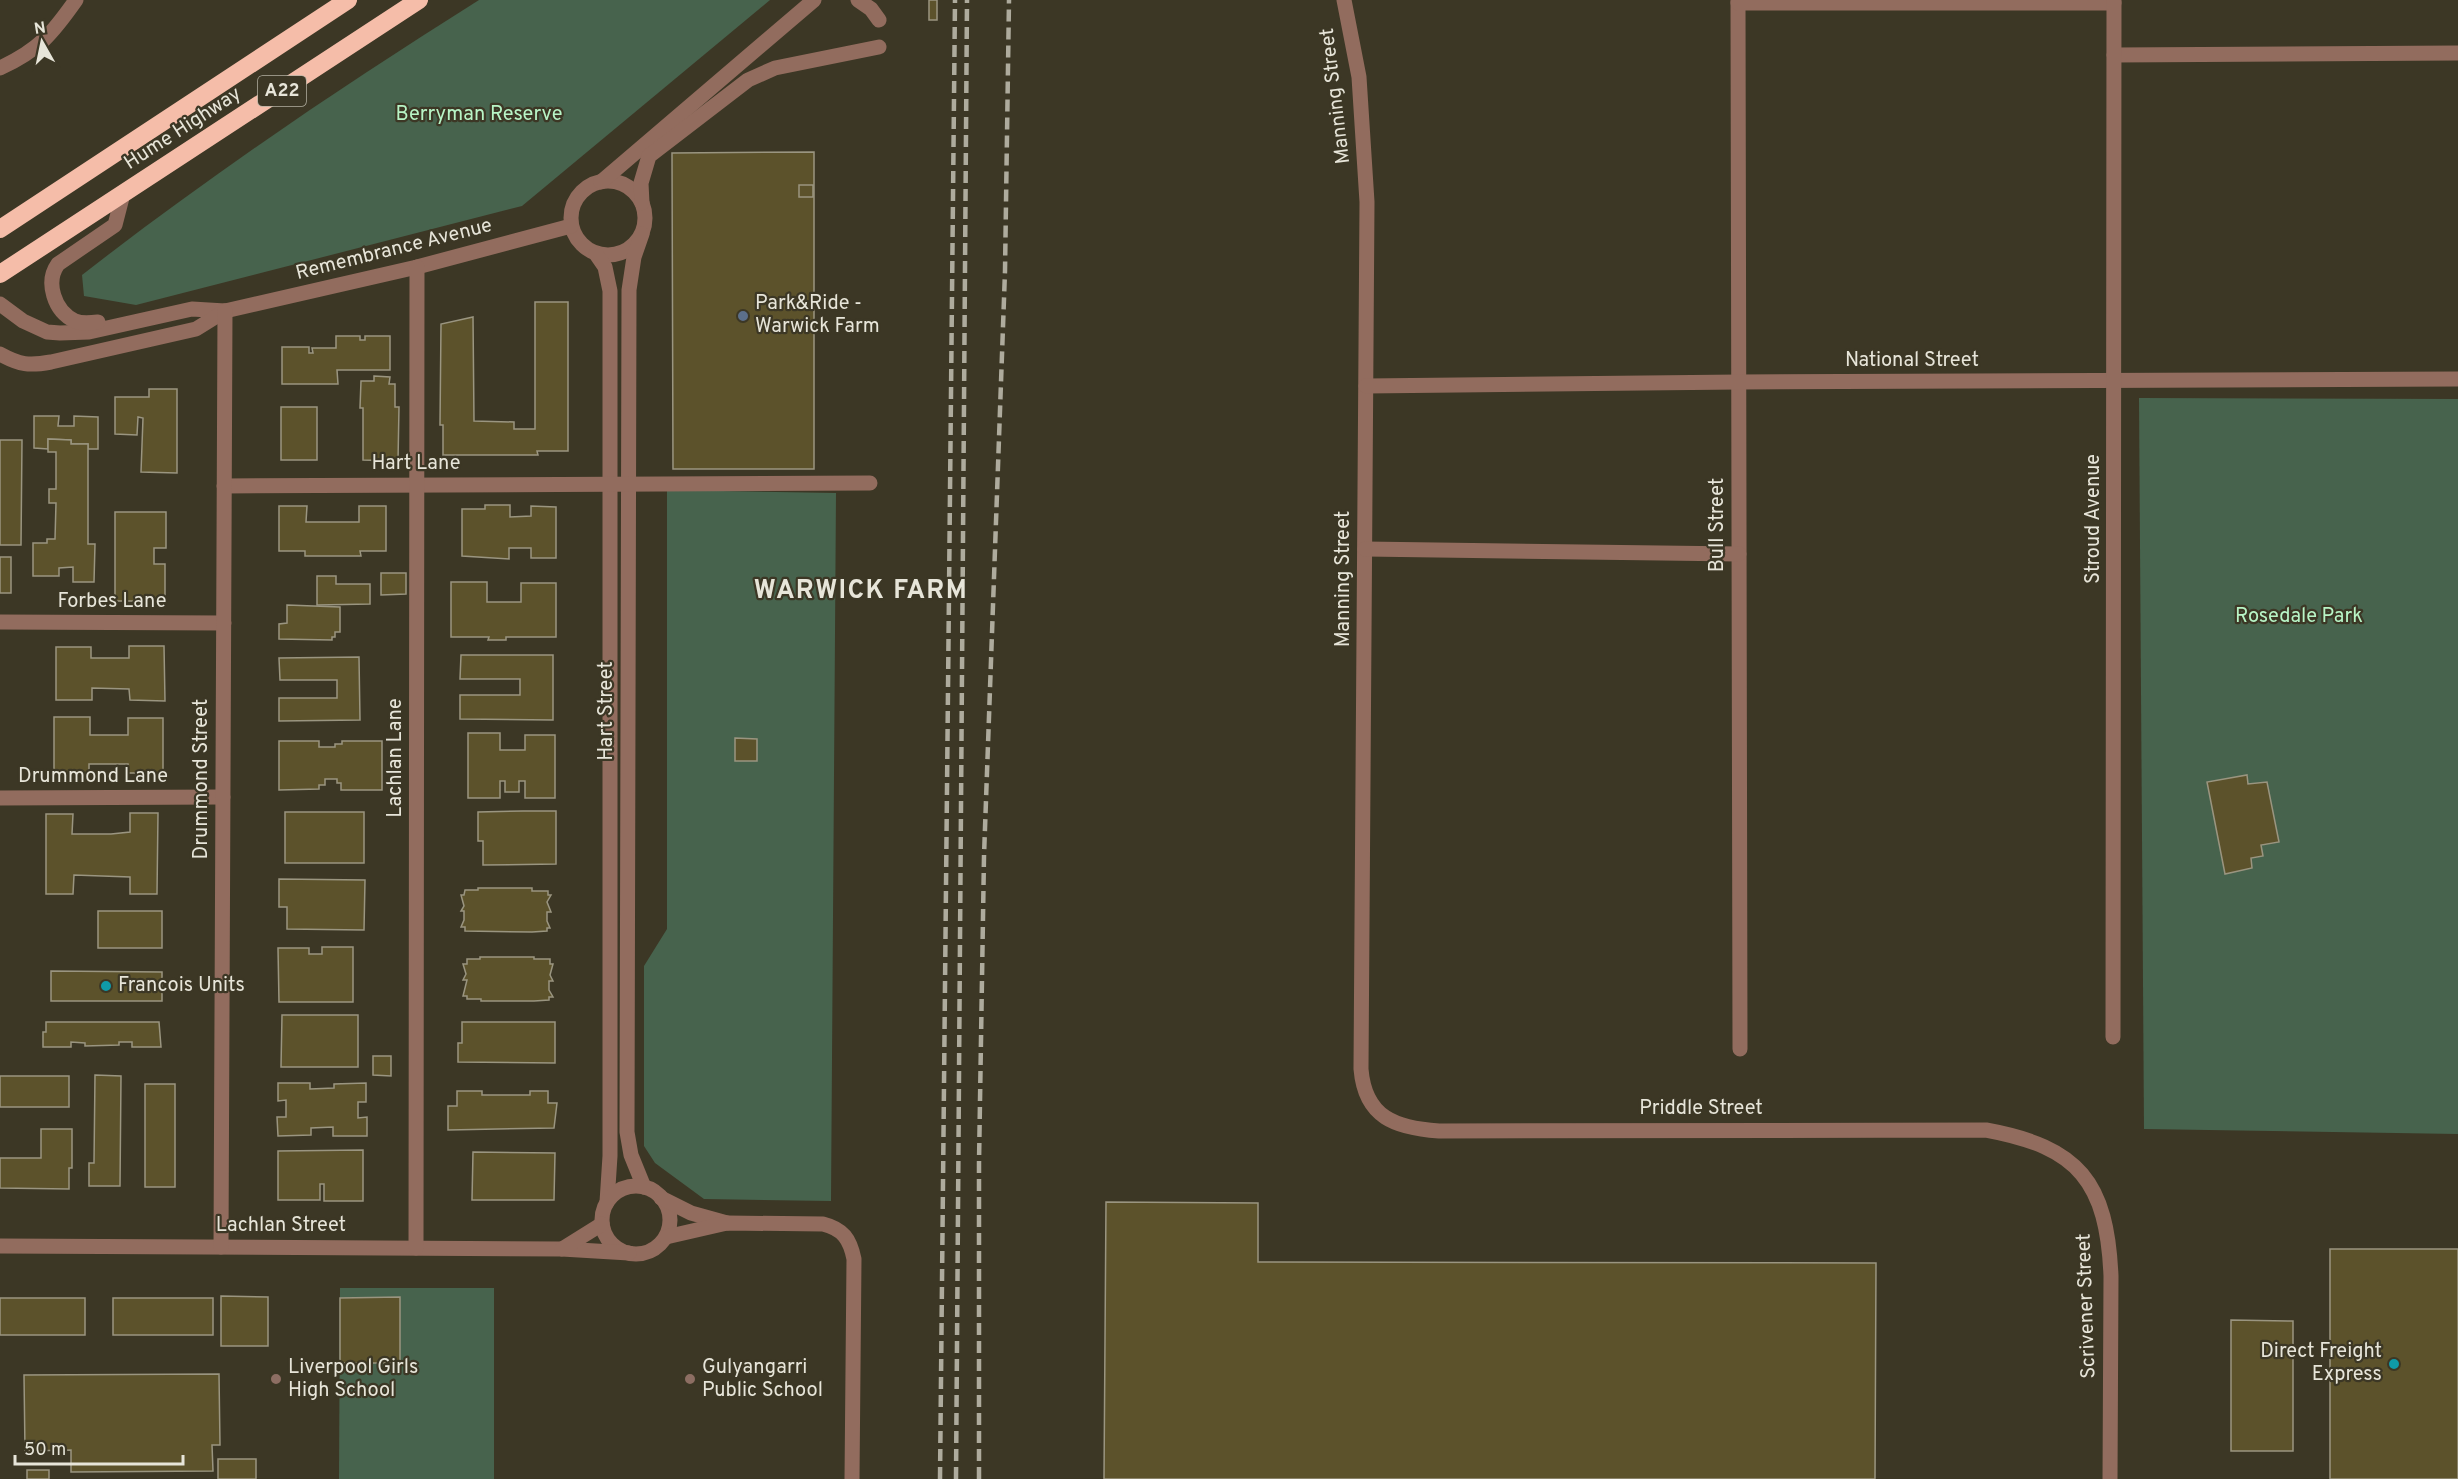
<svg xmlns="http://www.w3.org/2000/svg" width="2458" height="1479" viewBox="0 0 2458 1479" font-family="Overpass,sans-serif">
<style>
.green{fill:#47634d}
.building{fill:#5c522b;stroke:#9a9580;stroke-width:1.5}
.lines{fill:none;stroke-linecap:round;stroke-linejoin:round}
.minor{stroke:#926c5e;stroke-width:15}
.highway{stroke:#f5bda9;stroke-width:18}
.rail{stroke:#aeab9d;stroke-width:4.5;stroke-dasharray:12 6;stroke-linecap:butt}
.service-dot{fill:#5c6f8a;stroke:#3c3725;stroke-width:2}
.culture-dot{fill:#0f9aa8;stroke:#3c3725;stroke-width:2}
.education-dot{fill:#8d6e63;stroke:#3c3725;stroke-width:2}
.labels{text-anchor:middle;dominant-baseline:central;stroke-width:4.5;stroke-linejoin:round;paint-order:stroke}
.shield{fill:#3c3725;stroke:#b4b1a3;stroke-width:1.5}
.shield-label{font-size:18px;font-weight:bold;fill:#e7e5d9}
.street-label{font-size:20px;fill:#e7e5d9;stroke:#3c3725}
.park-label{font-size:20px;fill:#b8f5c6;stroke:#3c3725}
.poi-label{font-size:20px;fill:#e7e5d9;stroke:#3c3725;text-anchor:start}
.district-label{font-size:26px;font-weight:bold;letter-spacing:1.5px;fill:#e7e5d9;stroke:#3c3725}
</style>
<rect width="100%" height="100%" fill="#3c3725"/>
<g class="green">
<path d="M 479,0 L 770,0 L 522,206 L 136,305 L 84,296 L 82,275 C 209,176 342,86 479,0 Z"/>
<polygon points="2139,398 2458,399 2458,1134 2144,1129"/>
<polygon points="667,490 836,493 831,1201 704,1199 655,1163 644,1146 644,966 667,929"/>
<polygon points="340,1288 494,1288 494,1479 339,1479"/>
</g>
<g class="building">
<rect x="929" y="0" width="8" height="20"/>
<polygon points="814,152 814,469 673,469 672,153"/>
<rect x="799" y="185" width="14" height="12"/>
<polygon points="535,302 568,302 568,451 537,451 538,455 443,455 443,425 440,425 441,324 473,317 474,421 514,422 514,429 535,429"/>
<polygon points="336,336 360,336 360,340 365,340 365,336 390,336 390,370 337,370 338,384 282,384 282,347 309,347 309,353 313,353 312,348 336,348"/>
<polygon points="374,376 390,377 389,384 395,384 395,407 399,407 398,461 363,460 363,408 360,408 361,381 374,381"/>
<polygon points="149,389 177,389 177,473 141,472 143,418 138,417 137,435 115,434 115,397 149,397"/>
<rect x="281" y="407" width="36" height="53"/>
<polygon points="34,416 59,416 58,426 74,426 74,416 98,417 98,449 88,449 88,444 71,444 71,440 48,439 48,449 34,448"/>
<polygon points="48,439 71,440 71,444 88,444 88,544 95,544 94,582 73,582 73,567 59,568 59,576 33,576 33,543 47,543 47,539 55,539 56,503 49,503 49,489 56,489 56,452 48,452"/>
<polygon points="0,440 22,440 21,545 0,545"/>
<polygon points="485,505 510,505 510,517 531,516 531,506 556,507 556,558 531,558 531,548 509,548 509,559 462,556 462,509 485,509"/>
<polygon points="279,506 307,506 306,522 359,522 359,506 386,506 386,551 360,551 361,556 305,556 305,551 279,551"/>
<polygon points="115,512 166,512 166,548 154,548 154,564 165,564 165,601 115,601"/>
<rect x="0" y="557" width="11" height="36"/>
<polygon points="381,573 406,573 406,594 381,595"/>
<polygon points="317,576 336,576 336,584 370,584 370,604 317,605"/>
<polygon points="451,582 487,582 487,602 521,602 521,583 556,583 556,637 506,637 506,640 488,640 489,637 451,637"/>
<polygon points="287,605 340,607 340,632 335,632 335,637 332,637 332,640 279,639 279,624 287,623"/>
<polygon points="129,646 164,646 165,701 130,700 129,689 92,688 92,700 56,700 56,647 91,647 91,658 129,658"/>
<polygon points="461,655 553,655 553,720 460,719 460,695 520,695 520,679 460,679"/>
<polygon points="359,657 360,720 279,721 279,698 337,698 337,680 280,680 279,658"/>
<polygon points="54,717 90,717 90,735 128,735 128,718 163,718 163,773 128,773 128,764 89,764 89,773 54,774"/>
<polygon points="468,733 500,733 500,750 525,750 525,735 555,735 555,798 525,798 525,781 519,781 519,792 505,792 505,781 500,781 500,798 468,798"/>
<polygon points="735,738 757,739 757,761 735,761"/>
<polygon points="279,741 319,741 319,747 335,747 335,744 342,744 342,741 382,741 382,790 341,790 341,783 337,783 337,779 325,779 325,785 319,785 319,789 279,790"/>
<polygon points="2247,775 2248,784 2267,782 2279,842 2261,845 2263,856 2251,858 2252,868 2225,874 2207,782"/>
<polygon points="523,811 556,811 556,864 483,865 483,841 478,841 478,812"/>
<rect x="285" y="812" width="79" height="51"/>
<polygon points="130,813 158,813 157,894 130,894 130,877 74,875 73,894 46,894 46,814 73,814 72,834 111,834 130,832"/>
<polygon points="279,879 365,880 364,930 287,929 287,907 279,907"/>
<polygon points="478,888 532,888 532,891 548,891 548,895 551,895 547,902 551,912 547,912 547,921 550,928 547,928 547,931 532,932 465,931 465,927 461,927 464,920 464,911 461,911 464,906 461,895 464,895 465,890 478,890"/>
<rect x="98" y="911" width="64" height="37"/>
<polygon points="322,947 353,947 353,1002 279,1002 278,948 309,948 309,954 322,954"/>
<polygon points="480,957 534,957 534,959 550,959 550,964 553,964 550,975 553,981 549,981 549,990 553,997 549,997 549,1000 534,1001 481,1001 481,999 467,999 467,996 463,996 467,980 463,980 466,974 463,964 467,964 467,959 480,959"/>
<polygon points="51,971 162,972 162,1001 51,1001"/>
<polygon points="282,1015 358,1015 358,1067 281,1067"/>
<polygon points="46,1022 159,1022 161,1047 132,1047 132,1042 119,1042 119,1045 85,1046 85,1043 71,1042 71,1047 43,1047 43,1032 46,1032"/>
<polygon points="462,1022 555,1022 555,1063 458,1062 458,1043 462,1043"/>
<polygon points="373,1056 391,1056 391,1076 373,1075"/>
<polygon points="95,1075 121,1076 120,1186 89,1186 89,1163 94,1163"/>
<rect x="0" y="1076" width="69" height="31"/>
<polygon points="278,1083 310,1083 310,1089 334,1088 334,1084 366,1083 366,1102 358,1102 358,1118 367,1117 367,1136 333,1136 333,1127 311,1128 311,1135 278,1136 277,1117 286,1117 286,1100 278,1101"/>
<rect x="145" y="1084" width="30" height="103"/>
<polygon points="457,1091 482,1091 482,1095 530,1095 530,1091 548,1091 548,1103 557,1103 554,1128 448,1130 448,1106 457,1106"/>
<polygon points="41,1129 72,1129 72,1168 69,1168 69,1189 0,1188 0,1158 41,1158"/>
<polygon points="363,1150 363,1201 324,1201 324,1184 320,1184 320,1200 278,1200 278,1151"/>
<polygon points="473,1152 555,1153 554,1200 472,1200"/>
<polygon points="1106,1202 1258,1203 1258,1262 1876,1263 1875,1479 1104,1479"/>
<rect x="2330" y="1249" width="128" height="230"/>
<polygon points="221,1296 268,1297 268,1346 221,1346"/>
<polygon points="400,1297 400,1363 340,1363 340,1298"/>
<rect x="0" y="1298" width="85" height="37"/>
<rect x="113" y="1298" width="100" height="37"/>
<polygon points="2231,1320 2293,1321 2293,1451 2231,1451"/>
<polygon points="219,1374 220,1445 212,1445 213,1471 71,1472 71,1450 25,1451 24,1375"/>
<rect x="218" y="1459" width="38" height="20"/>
<rect x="27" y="1470" width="22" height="9"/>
</g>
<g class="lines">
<g class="minor">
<polyline points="858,0 871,9 879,20"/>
<path d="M 1344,0 L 1359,77 L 1367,202 L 1361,1069 C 1365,1118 1396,1128 1439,1131 L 1986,1130 C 2079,1147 2107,1182 2111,1276 L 2110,1479"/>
<polyline points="1738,0 1740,1049"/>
<polyline points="1738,3 2114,3"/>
<polyline points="2114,55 2458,53"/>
<path d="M 0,68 C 39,50 52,34 76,0"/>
<circle cx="608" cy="218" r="37"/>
<polyline points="601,182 814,0"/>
<polyline points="642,203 641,183 649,156 748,80 775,68 879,47"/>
<polyline points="642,234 634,257 629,290 627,1132 631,1155 644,1187"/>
<polyline points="596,254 605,267 610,291 610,1156 607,1202"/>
<polyline points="0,304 23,321 47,332 60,333 89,332 192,309 225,311 417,267 571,226"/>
<path d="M 98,322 C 90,323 82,324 75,321 C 54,311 45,282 58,264 L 115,225 L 123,194"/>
<path d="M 0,354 C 20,365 29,366 51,362 L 196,329 L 225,311"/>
<polyline points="1366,386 1739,382 2458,379"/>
<polyline points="224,486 870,483"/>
<polyline points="1365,549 1739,554"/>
<polyline points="0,622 224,623"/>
<polyline points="0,798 223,797"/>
<polyline points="2113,1037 2114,0"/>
<circle cx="636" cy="1220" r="34"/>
<polyline points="661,1198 691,1213 727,1223"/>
<path d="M 666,1237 L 727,1223 L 823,1224 C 843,1229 850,1239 854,1259 L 852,1479"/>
<polyline points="0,1246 562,1249 629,1253"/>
<polyline points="221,1247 225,311"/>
<polyline points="416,1248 417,267"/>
<polyline points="562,1249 602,1224"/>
</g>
<g class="highway">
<polyline points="0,229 348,0"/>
<polyline points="0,274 419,0"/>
</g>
<g class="rail">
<polyline points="940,1479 955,0"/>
<polyline points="956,1479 967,0"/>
<polyline points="979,1479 979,1163 984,856 1005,271 1009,0"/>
</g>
</g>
<circle class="service-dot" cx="743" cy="316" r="6"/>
<g class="culture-dot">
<circle cx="106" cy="986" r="6"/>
<circle cx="2394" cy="1364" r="6"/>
</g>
<g class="education-dot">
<circle cx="276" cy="1379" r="6"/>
<circle cx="690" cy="1379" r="6"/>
</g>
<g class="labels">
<rect class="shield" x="258" y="76" width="48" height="30" rx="4.5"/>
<g class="shield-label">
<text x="282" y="91">A22</text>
</g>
<g class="street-label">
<text transform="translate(1336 96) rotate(-97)">Manning Street</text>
<text transform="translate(183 129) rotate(-33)">Hume Highway</text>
<text transform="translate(394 250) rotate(-14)">Remembrance Avenue</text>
<text x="1912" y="361">National Street</text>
<text x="416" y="464">Hart Lane</text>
<text transform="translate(2094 519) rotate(-90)">Stroud Avenue</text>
<text transform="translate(1718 525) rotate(-90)">Bull Street</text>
<text transform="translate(1344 579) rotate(-90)">Manning Street</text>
<text x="112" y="602">Forbes Lane</text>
<text transform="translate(607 711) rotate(-90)">Hart Street</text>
<text transform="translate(396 758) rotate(-90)">Lachlan Lane</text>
<text x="93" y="777">Drummond Lane</text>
<text transform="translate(202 779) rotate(-90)">Drummond Street</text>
<text x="1701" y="1109">Priddle Street</text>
<text x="281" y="1226">Lachlan Street</text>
<text transform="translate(2087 1306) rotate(-92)">Scrivener Street</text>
</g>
<g class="park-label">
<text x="479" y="115">Berryman Reserve</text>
<text x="2299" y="617">Rosedale Park</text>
</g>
<g class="poi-label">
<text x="755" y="304">Park&amp;Ride -<tspan x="755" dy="23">Warwick Farm</tspan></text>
<text x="118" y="986">Francois Units</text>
<text x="2382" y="1352" text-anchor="end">Direct Freight<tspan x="2382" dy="23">Express</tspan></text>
<text x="288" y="1368">Liverpool Girls<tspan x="288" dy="23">High School</tspan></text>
<text x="702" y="1368">Gulyangarri<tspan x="702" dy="23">Public School</tspan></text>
</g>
<g class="district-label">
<text x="861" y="591">WARWICK FARM</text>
</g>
</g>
<g transform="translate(42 42) rotate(351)" stroke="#3c3725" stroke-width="4.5" paint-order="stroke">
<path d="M0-4.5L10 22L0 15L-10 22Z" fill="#e7e5d9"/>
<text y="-9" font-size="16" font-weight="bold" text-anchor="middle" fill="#e7e5d9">N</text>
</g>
<path d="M15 1455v9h168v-9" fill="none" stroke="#e7e5d9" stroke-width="3"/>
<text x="24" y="1455" font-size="18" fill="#e7e5d9" stroke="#3c3725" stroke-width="4.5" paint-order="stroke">50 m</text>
</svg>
